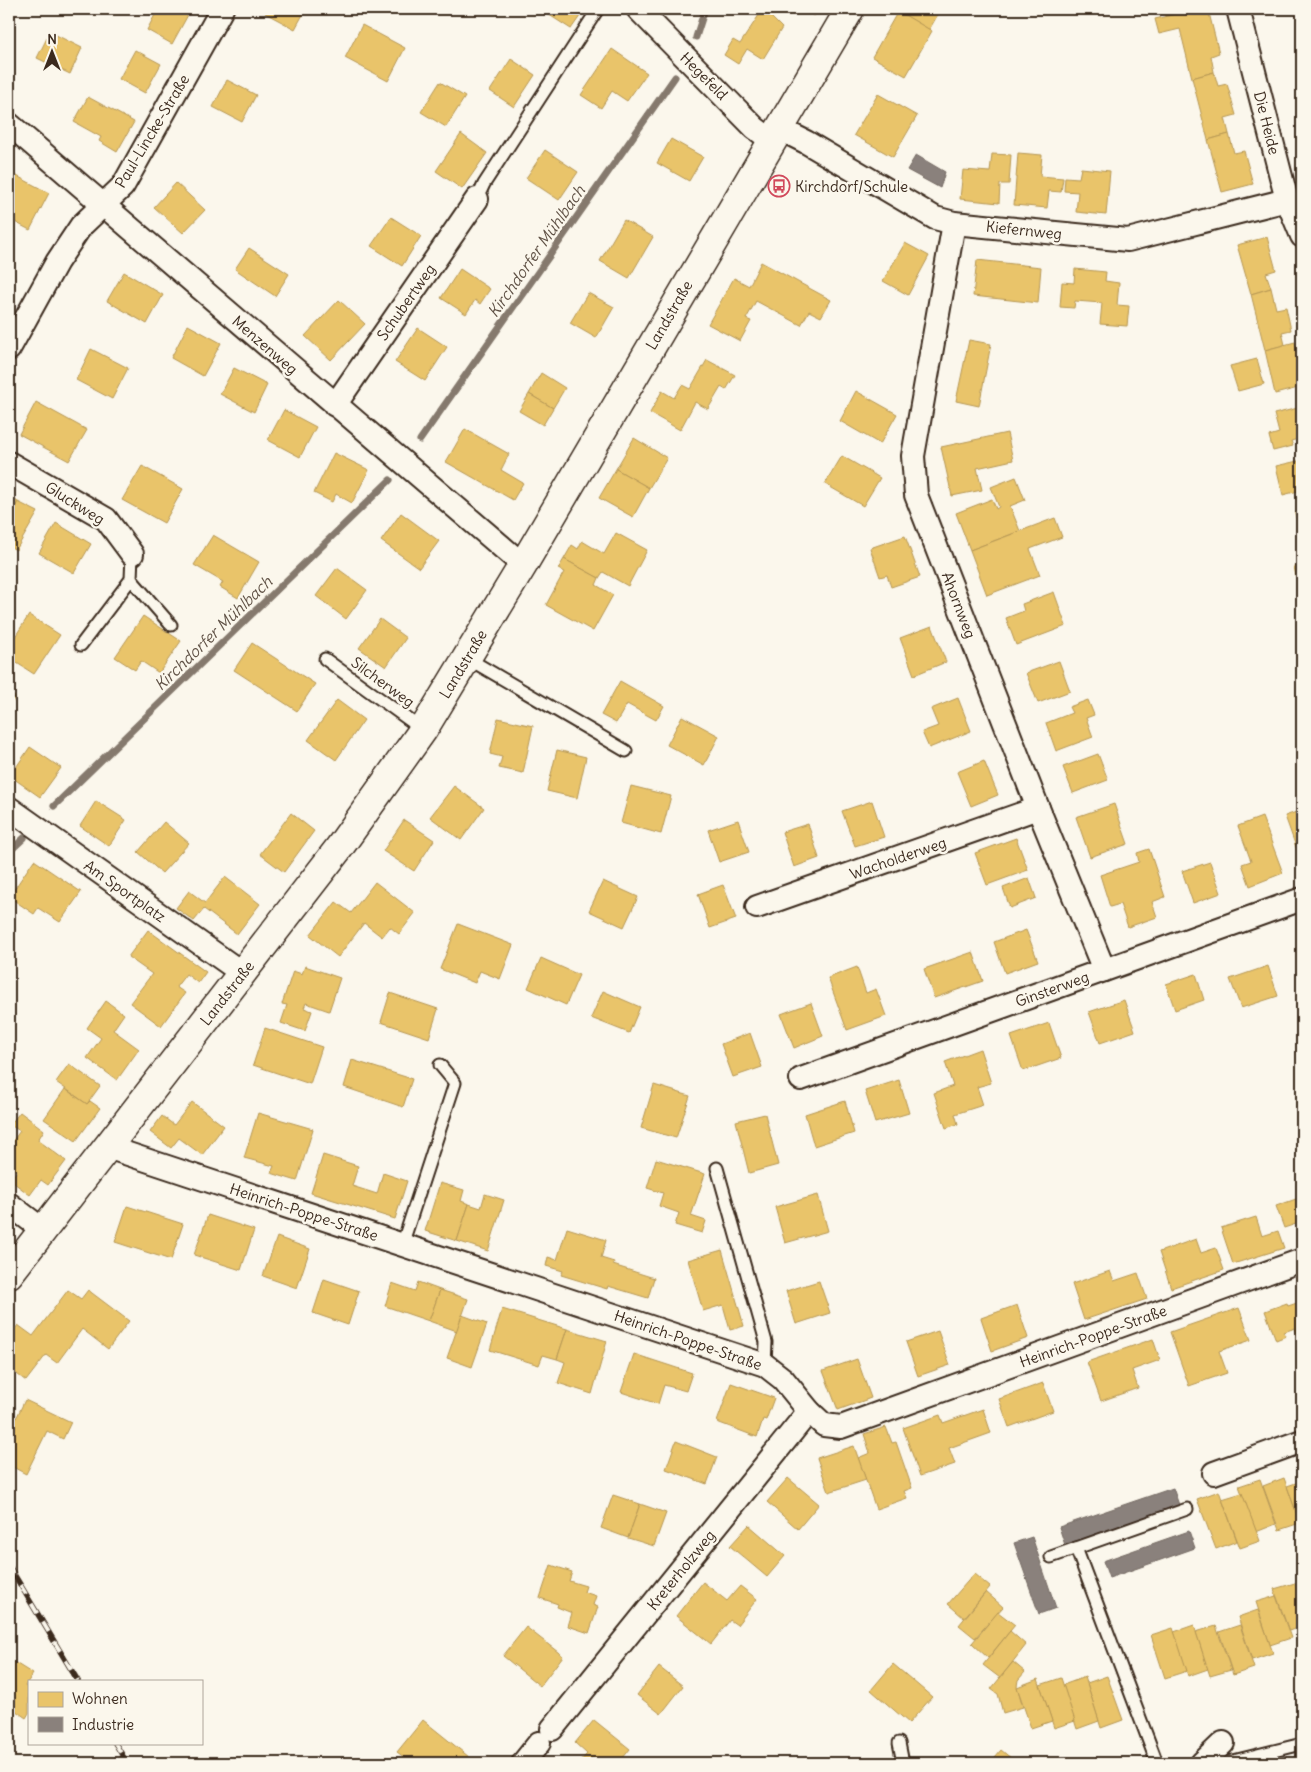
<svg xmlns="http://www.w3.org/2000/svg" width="1311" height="1772" viewBox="0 0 1311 1772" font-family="Delius,sans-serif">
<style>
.homes{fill:#e9c46a;stroke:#b59653}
.industry{fill:#8a817c;stroke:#726760}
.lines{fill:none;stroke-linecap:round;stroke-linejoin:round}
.stream{stroke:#85796d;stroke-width:7}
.lane-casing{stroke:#3b2a1e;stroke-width:15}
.street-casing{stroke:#3b2a1e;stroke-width:26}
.secondary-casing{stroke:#3b2a1e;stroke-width:31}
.lane{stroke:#fbf7ec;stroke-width:11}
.street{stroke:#fbf7ec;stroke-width:22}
.secondary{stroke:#fbf7ec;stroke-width:28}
.rail-casing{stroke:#3b2a1e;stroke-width:5.5}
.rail{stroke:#fbf7ec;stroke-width:4;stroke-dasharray:11;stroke-linecap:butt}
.labels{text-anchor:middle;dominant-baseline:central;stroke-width:5;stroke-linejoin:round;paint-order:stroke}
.street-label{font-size:15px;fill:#3b2a1e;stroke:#fbf7ec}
.poi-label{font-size:15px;fill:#3b2a1e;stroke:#fbf7ec;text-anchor:start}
.water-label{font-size:16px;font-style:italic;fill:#605246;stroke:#fbf7ec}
</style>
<rect width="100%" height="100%" fill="#fbf7ec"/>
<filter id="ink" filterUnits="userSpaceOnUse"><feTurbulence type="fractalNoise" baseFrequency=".02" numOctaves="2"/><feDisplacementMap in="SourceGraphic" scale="10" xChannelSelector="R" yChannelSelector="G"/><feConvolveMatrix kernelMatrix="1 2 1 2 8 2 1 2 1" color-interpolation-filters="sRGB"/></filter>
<g filter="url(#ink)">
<g class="homes">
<polygon points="158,9 180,9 189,13 172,44 147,30"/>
<polygon points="267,9 306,9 295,29 265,13"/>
<polygon points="540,9 585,9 571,29"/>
<polygon points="763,9 782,28 763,59 747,49 738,64 724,55 733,40 740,44"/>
<polygon points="802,9 818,9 814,16"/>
<polygon points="897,9 941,9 929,30 896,10"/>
<polygon points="1163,9 1197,9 1165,16"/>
<polygon points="1197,9 1208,9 1219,53 1211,56 1214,72 1192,78 1180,29 1159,34 1155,19"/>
<polygon points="898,11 932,31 906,76 872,57"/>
<polygon points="362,25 405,48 388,81 345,58"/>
<polygon points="50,32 82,48 70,74 37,58"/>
<polygon points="612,49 647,73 627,101 612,91 601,108 581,95"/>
<polygon points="135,50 161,64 145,93 119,79"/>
<polygon points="511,59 535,75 514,107 490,91"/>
<polygon points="1214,72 1218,86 1227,84 1236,115 1225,118 1229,134 1208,140 1192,78"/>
<polygon points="227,80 256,95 242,122 213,107"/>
<polygon points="440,82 465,97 446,127 421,112"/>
<polygon points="878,94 917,116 893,157 854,135"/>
<polygon points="88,97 134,122 117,152 99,141 101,137 74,122"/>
<polygon points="461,134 487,153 462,189 436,171"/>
<polygon points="1229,134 1234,153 1244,151 1253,184 1222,192 1208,140"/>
<polygon points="671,139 703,157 689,181 657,163"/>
<polygon points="545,150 578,172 559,200 526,178"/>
<polygon points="1018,153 1042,155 1040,176 1063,178 1061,192 1049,191 1047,208 1014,205"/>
<polygon points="992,154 1011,155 1009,184 1000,184 999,203 960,199 963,170 990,172"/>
<polygon points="1081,168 1110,171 1106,215 1076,212 1078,192 1064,191 1065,177 1079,178"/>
<polygon points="13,174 49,193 30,230 9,219 9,181"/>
<polygon points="176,183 205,210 183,233 154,207"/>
<polygon points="391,217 421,236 402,266 371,246"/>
<polygon points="624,220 653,237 629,278 600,261"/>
<polygon points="1267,237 1276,270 1266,273 1271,288 1251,294 1237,245"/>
<polygon points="905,243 929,256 908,295 883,281"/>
<polygon points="249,248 289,274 275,296 235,269"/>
<polygon points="977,260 1041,267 1038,303 973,296"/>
<polygon points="761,262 831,300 821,317 809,311 801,325 756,301 746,319 751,321 740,341 708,324 734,278 749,286"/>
<polygon points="460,269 490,289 480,304 475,300 466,314 441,298"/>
<polygon points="1075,269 1106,272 1105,281 1119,283 1117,305 1129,306 1127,326 1100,324 1102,303 1075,301 1074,308 1060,307 1062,282 1074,283"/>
<polygon points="124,272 163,295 147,324 107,301"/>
<polygon points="1271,288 1276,309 1286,307 1291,330 1282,332 1285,345 1265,350 1251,294"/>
<polygon points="588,293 614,307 596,338 570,323"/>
<polygon points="339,300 365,324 331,360 305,336"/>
<polygon points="188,325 221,343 203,376 171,358"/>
<polygon points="418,328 447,347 425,381 395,362"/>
<polygon points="969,340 991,344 979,406 956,401"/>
<polygon points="1295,342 1302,372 1302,387 1275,394 1265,350"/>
<polygon points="91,349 128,368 112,399 76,380"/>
<polygon points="1257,359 1264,384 1238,391 1230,366"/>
<polygon points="707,360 735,375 726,390 721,387 708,409 695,402 680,430 650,413 662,391 674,398 682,385 690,389"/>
<polygon points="234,368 267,385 254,412 220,394"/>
<polygon points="541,373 565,388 553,408 529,394"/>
<polygon points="856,391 897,414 880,444 840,421"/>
<polygon points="529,394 553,408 543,425 519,411"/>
<polygon points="36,402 87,430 69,461 19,434"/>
<polygon points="1302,407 1302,438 1291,441 1293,446 1273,451 1269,436 1279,433 1274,414"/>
<polygon points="284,410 316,427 300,457 268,440"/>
<polygon points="465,429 509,454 501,470 523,483 513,500 446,462"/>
<polygon points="1007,433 1013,460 977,468 982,490 952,496 941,447"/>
<polygon points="634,438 667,458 649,488 616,469"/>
<polygon points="334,453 369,470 352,503 336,494 332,502 314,493"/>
<polygon points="842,456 880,478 863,506 825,484"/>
<polygon points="1302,460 1302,490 1283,495 1276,466"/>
<polygon points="142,466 183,489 164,523 122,500"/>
<polygon points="616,469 649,488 633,517 599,498"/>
<polygon points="1016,477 1025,500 1010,506 1020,531 970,550 956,513 992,499 996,509 999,507 991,487"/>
<polygon points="9,496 18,502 9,519"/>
<polygon points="18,502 38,512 16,550 9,546 9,519"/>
<polygon points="1302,511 1302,543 1295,513"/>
<polygon points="401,513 439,541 419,568 381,541"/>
<polygon points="1055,518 1062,537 1030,549 1040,575 987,595 970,550"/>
<polygon points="56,523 91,544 74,573 39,553"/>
<polygon points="616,533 647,550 628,586 603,572 599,578 564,559 572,545 578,549 582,541 604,554"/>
<polygon points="213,535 259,562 238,598 220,587 223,582 194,565"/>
<polygon points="905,536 920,577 891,587 887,575 880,577 870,548"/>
<polygon points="564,559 599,578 596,585 613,595 593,631 546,605 564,572 558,569"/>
<polygon points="1302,565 1302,596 1301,596 1294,567"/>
<polygon points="337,568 367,590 346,619 316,596"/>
<polygon points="1054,592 1066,626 1016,645 1006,618 1024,611 1022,604"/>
<polygon points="29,615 60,635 34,674 9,658 9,646"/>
<polygon points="143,616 181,641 159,673 141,661 135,670 115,657"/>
<polygon points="380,619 406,638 386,667 359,648"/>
<polygon points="932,626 946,662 914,675 900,638"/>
<polygon points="252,643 315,684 297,711 234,670"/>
<polygon points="1059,661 1070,691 1038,703 1026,673"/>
<polygon points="620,681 664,706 656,720 627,704 616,723 601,715"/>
<polygon points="9,692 15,697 9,707"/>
<polygon points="958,698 971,731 929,748 922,732 938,726 931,709"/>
<polygon points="337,700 364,720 336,760 308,740"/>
<polygon points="1088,700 1094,715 1086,718 1093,737 1056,751 1046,723 1072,713 1069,707"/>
<polygon points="682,716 719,736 704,765 667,745"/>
<polygon points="498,718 533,726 523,773 499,768 502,757 490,754"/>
<polygon points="30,747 61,768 40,797 10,776"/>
<polygon points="557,750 586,757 577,798 547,791"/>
<polygon points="1098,754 1108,780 1073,793 1063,767"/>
<polygon points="984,761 998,795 971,806 957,772"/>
<polygon points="454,786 484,808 461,840 430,817"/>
<polygon points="631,786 671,796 661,834 621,823"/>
<polygon points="96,801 126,820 109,846 80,826"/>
<polygon points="872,801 884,837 855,846 842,811"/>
<polygon points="1114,804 1128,844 1090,857 1076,817"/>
<polygon points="1302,810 1302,864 1285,816"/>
<polygon points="291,813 314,831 284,872 260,854"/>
<polygon points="1262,817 1283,873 1250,886 1242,864 1251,861 1238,826"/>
<polygon points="404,820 434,840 414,871 383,851"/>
<polygon points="738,820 749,852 719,862 708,830"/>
<polygon points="164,822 189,843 162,873 138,852"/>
<polygon points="808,824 819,858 794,867 782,832"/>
<polygon points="1016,838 1028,870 987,885 975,853"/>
<polygon points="1149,849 1165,897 1152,902 1157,917 1128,927 1120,904 1110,907 1100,875 1139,862 1137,853"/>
<polygon points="34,860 81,892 60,922 38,908 34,914 9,897"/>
<polygon points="1210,862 1221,893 1193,903 1182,871"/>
<polygon points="225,877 260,904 237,934 204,909 194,921 176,908 189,891 205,903"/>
<polygon points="1029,878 1036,898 1010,908 1003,888"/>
<polygon points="603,881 638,897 624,927 589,911"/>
<polygon points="375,882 415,913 399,934 390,927 382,937 364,923 338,957 310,935 336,902 351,913"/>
<polygon points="723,885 736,919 710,928 698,894"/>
<polygon points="458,924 513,945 500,979 480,971 475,983 440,969"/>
<polygon points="148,930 206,972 198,983 186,974 176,987 185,993 161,1026 130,1003 152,974 128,957"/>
<polygon points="1026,930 1038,961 1005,973 994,942"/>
<polygon points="973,952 983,981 934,998 924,969"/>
<polygon points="541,958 579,975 566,1005 528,988"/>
<polygon points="305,966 340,978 329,1011 306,1003 304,1008 312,1011 305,1031 281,1023 287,1005 282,1004 293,971 302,974"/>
<polygon points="1268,966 1278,996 1241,1008 1230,979"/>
<polygon points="857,967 866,993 876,989 886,1016 847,1030 828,978"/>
<polygon points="1196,974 1204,1000 1175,1010 1166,984"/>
<polygon points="603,991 640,1007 629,1033 591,1018"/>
<polygon points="390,993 438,1009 429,1038 381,1022"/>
<polygon points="1124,1000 1135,1031 1100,1043 1089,1012"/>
<polygon points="106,1001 124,1014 113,1030 139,1049 117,1080 87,1058 101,1038 87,1028"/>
<polygon points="811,1003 823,1036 794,1048 781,1014"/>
<polygon points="1049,1023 1061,1058 1023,1071 1011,1036"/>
<polygon points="265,1028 322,1047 310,1084 253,1065"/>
<polygon points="750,1033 762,1067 733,1077 721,1044"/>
<polygon points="980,1049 991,1083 977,1087 983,1105 955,1114 958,1124 946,1128 934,1093 953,1086 945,1062"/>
<polygon points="352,1060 412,1079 403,1107 344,1087"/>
<polygon points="69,1064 100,1086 87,1104 56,1082"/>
<polygon points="899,1080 909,1113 875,1123 865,1091"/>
<polygon points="654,1085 690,1096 676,1138 641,1128"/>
<polygon points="65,1089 87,1104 90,1101 100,1108 76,1141 44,1119"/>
<polygon points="845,1101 854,1133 814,1146 805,1114"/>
<polygon points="192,1102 224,1126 202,1155 179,1138 171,1148 150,1132 162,1116 174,1125"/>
<polygon points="20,1112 44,1130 38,1140 66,1161 48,1185 41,1180 30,1195 10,1180 17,1171 9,1166 9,1146 20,1131 10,1125"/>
<polygon points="258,1113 313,1129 297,1181 271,1173 274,1166 244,1158"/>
<polygon points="765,1114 778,1165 749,1173 736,1121"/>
<polygon points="323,1155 358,1166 352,1186 377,1194 383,1173 407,1181 395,1219 311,1193"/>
<polygon points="656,1159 705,1174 691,1216 706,1221 702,1233 675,1225 679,1213 659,1206 663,1193 647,1188"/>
<polygon points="440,1183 464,1190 461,1201 469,1204 457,1241 425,1231"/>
<polygon points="485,1194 504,1200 488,1251 457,1241 469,1204 481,1208"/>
<polygon points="818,1195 828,1231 785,1243 775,1207"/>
<polygon points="1302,1197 1302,1222 1284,1228 1276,1206"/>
<polygon points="127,1206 183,1224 171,1260 115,1242"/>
<polygon points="208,1215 254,1230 241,1270 194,1255"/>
<polygon points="1256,1217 1262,1236 1278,1231 1284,1248 1233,1264 1221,1228"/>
<polygon points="567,1228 606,1240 601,1258 614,1262 613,1265 654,1278 648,1298 608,1286 607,1289 561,1275 563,1271 546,1266 548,1257 557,1260"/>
<polygon points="277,1237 310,1249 297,1288 263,1276"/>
<polygon points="1196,1239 1201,1253 1216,1248 1224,1270 1171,1288 1159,1252"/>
<polygon points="722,1250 744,1326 730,1330 723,1305 703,1311 688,1260"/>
<polygon points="1110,1271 1114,1281 1138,1273 1147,1299 1084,1320 1072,1284"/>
<polygon points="324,1279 359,1291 348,1325 313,1313"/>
<polygon points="819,1281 830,1313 796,1324 786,1291"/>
<polygon points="418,1282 440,1290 429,1321 385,1306 392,1283 415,1291"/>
<polygon points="68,1290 81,1299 88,1290 129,1321 108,1349 82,1329 57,1363 46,1355 26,1381 9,1368 9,1337 18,1325 33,1336"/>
<polygon points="440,1290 468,1299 457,1331 429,1321"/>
<polygon points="1302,1297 1302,1338 1299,1339 1295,1328 1284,1332 1286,1336 1276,1340 1265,1311 1287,1303 1288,1306 1300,1302 1299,1299"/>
<polygon points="1017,1305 1028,1338 992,1351 981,1318"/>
<polygon points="1239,1308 1251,1340 1219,1351 1227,1373 1189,1386 1170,1332"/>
<polygon points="502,1309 567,1329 557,1359 543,1355 539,1365 490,1350"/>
<polygon points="462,1315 487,1324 472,1367 447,1358"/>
<polygon points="567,1329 607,1341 592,1394 558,1383 565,1362 557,1359"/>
<polygon points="938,1331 950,1365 918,1376 906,1342"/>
<polygon points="1153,1339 1160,1360 1132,1370 1138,1388 1101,1401 1087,1362"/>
<polygon points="634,1354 692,1373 686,1391 664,1385 658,1404 621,1392"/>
<polygon points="857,1359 871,1398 838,1410 823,1371"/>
<polygon points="731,1383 774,1398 766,1420 763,1419 757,1437 717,1422"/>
<polygon points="1043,1383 1053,1411 1009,1427 999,1399"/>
<polygon points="25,1400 71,1422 63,1439 47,1431 26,1474 9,1465 9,1433"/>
<polygon points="983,1409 991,1433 949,1448 955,1464 920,1476 903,1428 940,1415 943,1423"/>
<polygon points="886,1427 892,1443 896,1442 912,1488 904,1491 907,1498 876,1509 858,1458 870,1453 864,1434"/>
<polygon points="676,1441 717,1457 707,1484 666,1469"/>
<polygon points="854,1446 866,1480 829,1492 817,1458"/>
<polygon points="788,1478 819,1504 798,1529 767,1502"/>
<polygon points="1284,1478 1300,1523 1279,1530 1263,1486"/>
<polygon points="1260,1479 1276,1524 1256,1532 1239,1486"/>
<polygon points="1302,1481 1302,1529 1287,1486"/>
<polygon points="1219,1491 1237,1541 1216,1549 1197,1499"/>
<polygon points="1242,1493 1260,1541 1240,1548 1222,1499"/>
<polygon points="613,1495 640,1504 628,1538 601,1528"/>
<polygon points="640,1504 666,1513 654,1546 628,1538"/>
<polygon points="749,1525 785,1556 767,1577 730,1546"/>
<polygon points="551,1565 572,1572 569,1581 586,1586 584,1592 596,1596 593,1605 598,1607 589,1633 568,1626 572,1613 557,1607 558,1604 540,1598"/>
<polygon points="974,1574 990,1587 964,1618 948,1604"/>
<polygon points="703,1582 727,1601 740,1586 757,1599 737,1625 730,1620 711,1644 676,1616"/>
<polygon points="1295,1583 1302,1605 1302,1626 1289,1631 1274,1589"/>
<polygon points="986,1592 1003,1607 975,1638 959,1625"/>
<polygon points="1276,1596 1291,1638 1270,1645 1256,1602"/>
<polygon points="1258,1610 1273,1653 1252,1660 1238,1617"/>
<polygon points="998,1612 1015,1625 988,1658 972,1643"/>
<polygon points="1194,1625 1208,1669 1188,1676 1174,1632"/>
<polygon points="1240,1625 1254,1668 1233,1675 1219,1632"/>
<polygon points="1216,1626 1231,1670 1210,1676 1196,1632"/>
<polygon points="526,1627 563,1656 540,1686 503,1656"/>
<polygon points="1173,1628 1187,1671 1165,1678 1151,1635"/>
<polygon points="1010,1631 1026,1645 1000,1678 983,1665"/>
<polygon points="9,1659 33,1674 25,1686 29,1688 29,1713 26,1718 9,1706"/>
<polygon points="1013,1662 1025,1672 1018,1680 1017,1686 1023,1707 1003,1713 998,1694 991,1689"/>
<polygon points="893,1664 932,1697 909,1723 871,1690"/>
<polygon points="659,1667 683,1686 661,1714 637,1695"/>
<polygon points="1107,1676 1123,1720 1101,1728 1087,1683"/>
<polygon points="1085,1677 1099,1721 1077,1729 1063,1685"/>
<polygon points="1061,1678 1075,1721 1054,1728 1040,1685"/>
<polygon points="1038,1679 1052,1721 1031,1728 1017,1687"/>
<polygon points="423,1720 474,1761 472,1763 412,1763 397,1752"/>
<polygon points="594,1720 630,1749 619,1763 579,1763 587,1754 575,1743"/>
<polygon points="1001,1750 1017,1763 990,1763"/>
</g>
<g class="industry">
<polygon points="916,155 945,172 940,188 907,170"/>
<polygon points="1173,1488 1179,1505 1065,1545 1059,1527"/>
<polygon points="1189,1531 1195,1548 1109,1578 1103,1561"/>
<polygon points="1032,1537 1056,1608 1039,1614 1014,1543"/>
</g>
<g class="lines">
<g class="stream">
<polyline points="696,37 705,9"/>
<polyline points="420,440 675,77"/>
<polyline points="54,806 390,480"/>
<polyline points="9,852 24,838"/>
</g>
<g class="lane-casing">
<g id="lane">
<polyline points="477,199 484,184 598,9"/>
<polyline points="131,579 171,625"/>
<polyline points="81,645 131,579 132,554"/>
<polyline points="467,658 626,751"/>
<polyline points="325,659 423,730"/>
<polyline points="717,1168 766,1342 765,1365"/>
<polyline points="402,1245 455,1083 440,1065"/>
<polyline points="1076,1548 1157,1763"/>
<polyline points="1051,1557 1187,1509"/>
<polyline points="899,1743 903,1763"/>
<polyline points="1225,1763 1302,1744"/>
</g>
</g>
<g class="street-casing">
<g id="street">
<polyline points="638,9 755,128 772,141"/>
<polyline points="1238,9 1287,200 1302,236"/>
<polyline points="9,124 523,565"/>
<polyline points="780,129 806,142 935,218 954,223 1128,240 1287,200"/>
<polyline points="954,223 913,456 916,495 1038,808 1104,970"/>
<polyline points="9,349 57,262 81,226 123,186 222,9"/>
<polyline points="335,405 477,199"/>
<polyline points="9,463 106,519 132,554"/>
<polyline points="9,808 242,973"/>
<polyline points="757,907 1038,808"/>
<polyline points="801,1079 1302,899"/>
<polyline points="107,1147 765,1365 783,1379 809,1411 824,1425 841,1427 1302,1260"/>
<polyline points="9,1204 43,1230"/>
<polyline points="1214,1473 1302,1441"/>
<polyline points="552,1729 809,1411"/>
<polyline points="523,1763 539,1743"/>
<polyline points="1202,1763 1223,1743"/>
</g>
</g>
<g class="secondary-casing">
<polyline id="secondary" points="9,1274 339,848 423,730 523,565 850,9"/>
</g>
<use href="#lane" class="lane"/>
<use href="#street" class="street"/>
<use href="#secondary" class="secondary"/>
<g class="rail-casing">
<g id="rail">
<polyline points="9,1566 78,1681"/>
<polyline points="115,1743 127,1763"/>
</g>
</g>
<use href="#rail" class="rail"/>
</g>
</g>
<defs>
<g id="bus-ring" transform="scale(1.125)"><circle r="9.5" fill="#fbf7ec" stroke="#d1495b" stroke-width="1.5"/><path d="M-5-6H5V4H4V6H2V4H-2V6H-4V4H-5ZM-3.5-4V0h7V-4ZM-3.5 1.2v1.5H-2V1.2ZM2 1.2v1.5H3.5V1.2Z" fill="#d1495b"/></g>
</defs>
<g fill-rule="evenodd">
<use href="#bus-ring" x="779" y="186"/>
</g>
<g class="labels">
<g class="street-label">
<text transform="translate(704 76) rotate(45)">Hegefeld</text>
<text transform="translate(1267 123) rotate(76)">Die Heide</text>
<text transform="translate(152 131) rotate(-59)">Paul-Lincke-Straße</text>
<text transform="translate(1024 230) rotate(6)">Kiefernweg</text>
<text transform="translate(406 302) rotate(-55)">Schubertweg</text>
<text transform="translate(669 315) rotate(-60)">Landstraße</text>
<text transform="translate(265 345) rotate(41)">Menzenweg</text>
<text transform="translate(75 503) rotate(32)">Gluckweg</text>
<text transform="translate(959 605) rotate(69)">Ahornweg</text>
<text transform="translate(463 664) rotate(-59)">Landstraße</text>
<text transform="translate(383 682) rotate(36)">Silcherweg</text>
<text transform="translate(898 858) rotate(-19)">Wacholderweg</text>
<text transform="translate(125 891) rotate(35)">Am Sportplatz</text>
<text transform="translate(1052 989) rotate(-20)">Ginsterweg</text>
<text transform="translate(227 993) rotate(-52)">Landstraße</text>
<text transform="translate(304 1212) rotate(18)">Heinrich-Poppe-Straße</text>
<text transform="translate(1093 1336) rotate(-20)">Heinrich-Poppe-Straße</text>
<text transform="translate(688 1340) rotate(19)">Heinrich-Poppe-Straße</text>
<text transform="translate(681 1570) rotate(-51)">Kreterholzweg</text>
</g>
<g class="poi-label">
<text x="795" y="186">Kirchdorf/Schule</text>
</g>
<g class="water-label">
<text transform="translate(536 251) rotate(-55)">Kirchdorfer Mühlbach</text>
<text transform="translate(213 633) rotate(-44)">Kirchdorfer Mühlbach</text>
</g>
</g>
<rect width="1311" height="1772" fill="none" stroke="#fbf7ec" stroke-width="30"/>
<rect x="15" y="15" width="1281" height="1742" fill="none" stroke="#3b2a1e" stroke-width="2" filter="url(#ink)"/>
<rect x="28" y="1680" width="175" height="65" fill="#fbf7ec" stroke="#aea59a"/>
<rect x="38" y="1692" width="25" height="15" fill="#e9c46a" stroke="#aea59a"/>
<text x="72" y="1704" font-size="15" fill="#3b2a1e">Wohnen</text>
<rect x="38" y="1717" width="25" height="15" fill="#8a817c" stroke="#aea59a"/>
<text x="72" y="1730" font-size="15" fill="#3b2a1e">Industrie</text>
<g transform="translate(52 52)" stroke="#fbf7ec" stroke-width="4" paint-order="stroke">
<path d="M0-4L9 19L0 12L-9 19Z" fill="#3b2a1e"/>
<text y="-8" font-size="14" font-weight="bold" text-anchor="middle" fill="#3b2a1e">N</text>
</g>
</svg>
